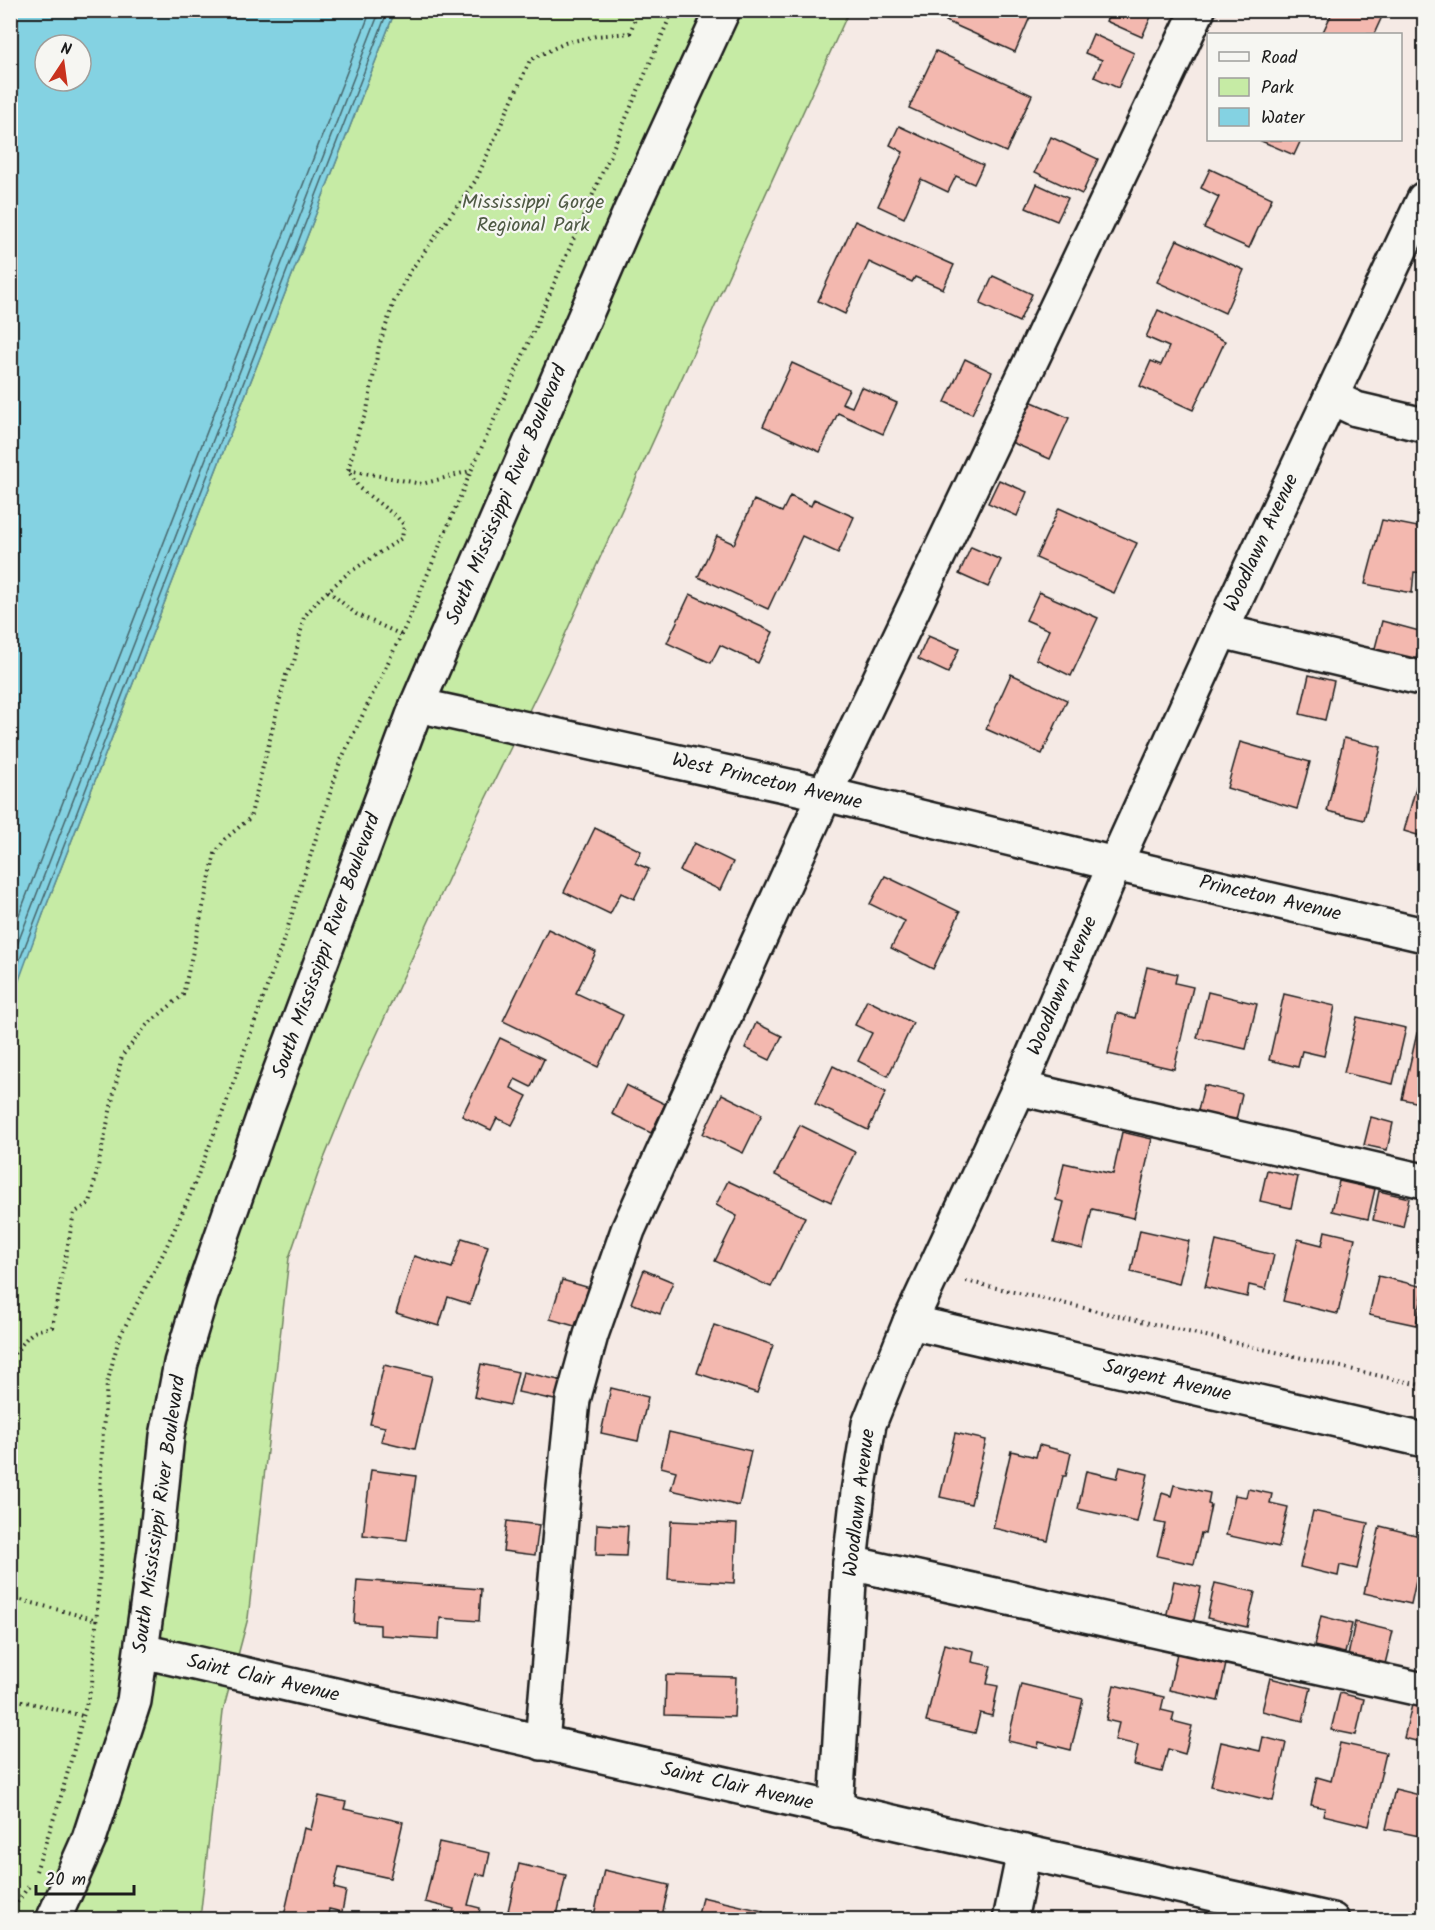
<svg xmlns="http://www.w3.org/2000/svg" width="1435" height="1930" viewBox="0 0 1435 1930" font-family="Kalam,sans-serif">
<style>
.green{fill:#c6eba5;stroke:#718460;stroke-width:1.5}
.water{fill:#84d2e2;stroke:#5a8993;stroke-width:1.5;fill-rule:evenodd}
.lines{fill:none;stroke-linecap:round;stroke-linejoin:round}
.shore{stroke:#46656b;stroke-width:1.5}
.building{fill:#f3b8af;stroke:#1c1c1c;stroke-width:1.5}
.minor-casing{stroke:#1c1c1c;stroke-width:38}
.path{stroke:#1c1c1c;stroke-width:4;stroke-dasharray:1.5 4.5;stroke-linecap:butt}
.minor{stroke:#f6f6f2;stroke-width:33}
.labels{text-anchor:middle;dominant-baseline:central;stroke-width:4.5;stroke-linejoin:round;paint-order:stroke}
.park-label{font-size:20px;fill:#4f5a45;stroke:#f6f6f2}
.street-label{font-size:20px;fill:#1c1c1c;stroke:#f6f6f2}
</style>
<rect width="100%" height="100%" fill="#f5eae5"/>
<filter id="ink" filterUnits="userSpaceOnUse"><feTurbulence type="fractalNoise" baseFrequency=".0167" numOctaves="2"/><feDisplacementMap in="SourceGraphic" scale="12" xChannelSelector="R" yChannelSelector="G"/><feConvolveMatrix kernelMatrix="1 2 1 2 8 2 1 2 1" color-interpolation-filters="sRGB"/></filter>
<g filter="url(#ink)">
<polygon class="green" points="395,11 849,11 548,672 478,814 356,1080 319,1171 289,1258 248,1618 223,1711 200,1919 11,1919 10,1002 45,909"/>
<path class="water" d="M 11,10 L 395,11 L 45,909 L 11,1002 ZM 45,45 L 81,45 L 81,81 L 45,81 Z"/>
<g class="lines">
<g class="shore">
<polyline points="10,938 371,10"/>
<polyline points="10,963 380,10"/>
<polyline points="10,985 388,10"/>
</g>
</g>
<g class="building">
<polygon points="951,10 1033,10 1015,52 946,21"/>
<polygon points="1111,10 1154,10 1142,37 1106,21"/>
<polygon points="1321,10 1385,10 1374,34 1322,34 1331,15"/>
<polygon points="1093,34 1134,53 1118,88 1094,77 1102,60 1085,53"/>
<polygon points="936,51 1032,95 1006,152 909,108"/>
<polygon points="899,126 983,165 974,184 956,176 948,192 921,179 904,218 878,206 903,152 890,145"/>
<polygon points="1051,137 1098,159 1082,194 1035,172"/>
<polygon points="1259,140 1301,140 1294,155"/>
<polygon points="1210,169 1272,198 1249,248 1204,228 1219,197 1201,188"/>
<polygon points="1037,184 1068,198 1057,221 1026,208"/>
<polygon points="855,221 954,265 943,289 915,277 912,282 869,262 845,314 818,301"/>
<polygon points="1177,240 1244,270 1225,313 1157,282"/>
<polygon points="993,276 1032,294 1019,322 980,304"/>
<polygon points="1158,310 1225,341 1193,410 1140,386 1151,361 1161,365 1169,347 1146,337"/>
<polygon points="965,359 992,372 972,414 945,402"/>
<polygon points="792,363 849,389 842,403 852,407 861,387 897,403 883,434 838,413 820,452 763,426"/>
<polygon points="1030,401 1069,418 1050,459 1011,442"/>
<polygon points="999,480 1027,492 1017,516 988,503"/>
<polygon points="790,496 811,506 814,499 854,517 838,553 802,536 768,609 698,577 717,536 734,544 754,500 782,512"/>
<polygon points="1059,508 1137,543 1114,593 1036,558"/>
<polygon points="1382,520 1423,528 1419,552 1424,554 1424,573 1414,572 1412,593 1365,584"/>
<polygon points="971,547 1001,560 988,587 959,574"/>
<polygon points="1039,592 1098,618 1071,676 1036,659 1049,630 1026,620"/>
<polygon points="690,594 773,632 758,663 720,645 711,663 667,643"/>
<polygon points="1382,621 1423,632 1415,663 1374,652"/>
<polygon points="928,636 959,649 948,673 918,659"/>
<polygon points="1011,674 1067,700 1042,754 986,729"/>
<polygon points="1309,675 1334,681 1325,720 1300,714"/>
<polygon points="1344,738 1381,747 1364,820 1327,811"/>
<polygon points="1240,742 1310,762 1297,809 1227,788"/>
<polygon points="1423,762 1424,763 1424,837 1404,831"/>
<polygon points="595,828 641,851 635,863 649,869 634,899 621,893 610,914 564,892"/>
<polygon points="694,843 733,862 720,890 680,871"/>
<polygon points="885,876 960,912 933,969 891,948 905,921 870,904"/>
<polygon points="548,929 596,952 576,993 623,1015 598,1067 503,1021"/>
<polygon points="1147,967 1177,974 1175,983 1193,987 1174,1069 1108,1054 1117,1013 1135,1018"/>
<polygon points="1208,992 1257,1004 1246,1049 1197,1038"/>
<polygon points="1284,994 1335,1006 1324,1056 1302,1051 1298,1067 1269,1060"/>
<polygon points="867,1000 913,1023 888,1076 858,1061 872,1033 855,1025"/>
<polygon points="1357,1017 1406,1028 1393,1084 1344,1073"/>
<polygon points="756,1023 782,1036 770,1060 745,1048"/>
<polygon points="1417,1033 1424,1035 1424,1104 1402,1099"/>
<polygon points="500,1038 544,1059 531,1087 515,1079 511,1088 527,1096 512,1125 497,1118 491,1130 462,1116"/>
<polygon points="833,1066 886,1092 868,1130 815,1104"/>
<polygon points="626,1085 665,1104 651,1133 612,1114"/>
<polygon points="1204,1085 1242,1094 1235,1124 1197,1115"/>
<polygon points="722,1094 762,1114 743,1153 703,1134"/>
<polygon points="1371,1117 1393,1123 1387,1150 1364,1145"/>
<polygon points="800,1125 855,1152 831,1202 775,1175"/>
<polygon points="1122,1132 1152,1139 1134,1218 1092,1209 1083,1249 1054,1242 1064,1202 1056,1200 1064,1163 1113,1174"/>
<polygon points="1267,1170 1298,1177 1291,1208 1260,1201"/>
<polygon points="728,1181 805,1217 771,1287 715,1261 737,1216 716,1205"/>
<polygon points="1339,1181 1375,1189 1368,1219 1332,1211"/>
<polygon points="1379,1191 1409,1198 1403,1227 1373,1220"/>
<polygon points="1140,1230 1189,1241 1179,1284 1131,1272"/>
<polygon points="1325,1231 1355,1238 1338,1314 1283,1301 1298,1239 1322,1245"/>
<polygon points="462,1238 488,1246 470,1304 448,1297 439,1326 396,1313 414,1256 452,1268"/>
<polygon points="1216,1241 1274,1255 1266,1289 1249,1285 1247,1297 1205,1287"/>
<polygon points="644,1270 673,1282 660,1314 631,1303"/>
<polygon points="1378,1276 1424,1287 1416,1325 1369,1315"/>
<polygon points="562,1280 597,1290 585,1329 550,1319"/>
<polygon points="714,1325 773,1345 757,1393 697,1373"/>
<polygon points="481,1364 518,1372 510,1405 474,1397"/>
<polygon points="384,1365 432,1376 415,1449 381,1441 385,1427 370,1424"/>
<polygon points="523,1372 568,1382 564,1402 518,1392"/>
<polygon points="611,1388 648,1397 638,1441 601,1433"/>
<polygon points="669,1432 751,1451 739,1506 671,1490 676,1471 661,1467"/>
<polygon points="955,1433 986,1440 971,1504 940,1497"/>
<polygon points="1039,1445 1071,1453 1066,1476 1063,1476 1048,1541 993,1528 1011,1451 1036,1457"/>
<polygon points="1120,1467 1148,1474 1137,1522 1078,1509 1086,1471 1117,1478"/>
<polygon points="371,1470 416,1476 407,1540 363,1535"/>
<polygon points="1174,1485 1210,1493 1208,1504 1211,1505 1205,1534 1201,1533 1194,1564 1157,1556 1165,1524 1155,1522 1162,1493 1171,1496"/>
<polygon points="1248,1489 1272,1494 1270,1503 1288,1507 1279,1547 1226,1535 1235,1495 1246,1497"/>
<polygon points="1313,1511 1368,1523 1357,1569 1340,1565 1338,1576 1300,1567"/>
<polygon points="507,1521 539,1525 535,1555 503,1551"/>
<polygon points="671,1521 737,1524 734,1583 668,1579"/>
<polygon points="597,1524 628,1526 626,1556 596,1555"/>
<polygon points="1380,1526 1424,1537 1424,1544 1411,1604 1364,1593"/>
<polygon points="357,1580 481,1589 479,1621 440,1618 439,1639 380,1635 380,1625 354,1623"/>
<polygon points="1174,1581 1201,1587 1193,1624 1166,1618"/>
<polygon points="1215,1583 1255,1592 1247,1627 1207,1618"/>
<polygon points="1321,1616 1352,1624 1345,1653 1314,1646"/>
<polygon points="1355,1622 1393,1631 1385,1664 1348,1656"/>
<polygon points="944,1644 974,1651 972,1662 991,1666 987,1684 998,1686 992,1716 980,1713 975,1733 926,1722"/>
<polygon points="1424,1644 1424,1668 1419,1667"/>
<polygon points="1177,1653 1226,1664 1218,1701 1169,1690"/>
<polygon points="666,1675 736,1677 734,1717 665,1715"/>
<polygon points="1270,1678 1311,1688 1303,1721 1262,1711"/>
<polygon points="1021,1684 1083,1699 1071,1750 1039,1742 1038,1748 1008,1741"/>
<polygon points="1114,1685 1164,1697 1161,1710 1174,1713 1172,1721 1192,1726 1185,1754 1168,1749 1162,1772 1134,1765 1138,1745 1115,1740 1119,1723 1106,1720"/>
<polygon points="1340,1693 1364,1699 1356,1735 1331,1730"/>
<polygon points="1412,1705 1424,1708 1424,1743 1404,1738"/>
<polygon points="1263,1737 1286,1743 1273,1801 1211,1786 1221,1742 1260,1751"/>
<polygon points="1340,1743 1386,1753 1369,1826 1323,1815 1325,1808 1311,1805 1317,1777 1331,1781"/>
<polygon points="1395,1789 1424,1796 1424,1837 1386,1829"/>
<polygon points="319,1796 346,1802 344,1809 403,1822 390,1878 339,1867 334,1888 346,1891 342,1912 329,1909 327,1920 283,1920 304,1828 311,1830"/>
<polygon points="439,1842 490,1853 485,1876 476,1874 468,1905 480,1908 478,1920 451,1920 454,1909 425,1902"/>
<polygon points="519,1864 566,1875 556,1920 544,1920 508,1911"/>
<polygon points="604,1870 669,1885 661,1920 593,1920"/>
<polygon points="702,1897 763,1911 761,1920 697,1920"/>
</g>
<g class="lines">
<g class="minor-casing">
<g id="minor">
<polyline points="1331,397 1356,409 1424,425"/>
<polyline points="1221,631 1424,679"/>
<polyline points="417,705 825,794 1115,864 1424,935"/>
<polyline points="1019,1088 1424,1181"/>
<polyline points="910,1322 1424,1440"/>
<polyline points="850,1563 1424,1690"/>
<polyline points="142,1651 1024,1852 1332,1920"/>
<polyline points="542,1743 562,1507 573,1400 591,1335 628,1230 825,794 1198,10"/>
<polyline points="836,1810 850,1563 858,1492 869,1424 910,1322 1019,1088 1115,864 1221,631 1424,199"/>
<polyline points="53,1920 89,1839 134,1701 156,1542 167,1436 181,1363 201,1296 265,1112 417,705 630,212 723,10"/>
<polyline points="1010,1920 1024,1852"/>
</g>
</g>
<g class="path">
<polyline points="349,470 422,484 470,471"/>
<polyline points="328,591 356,614 402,635"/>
<polyline points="966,1281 1424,1386"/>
<path d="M 10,1358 C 28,1340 25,1331 52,1327 L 74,1213 L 90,1203 L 122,1056 L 147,1025 L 183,995 L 215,854 L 225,839 L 250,818 L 286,675 L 294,662 L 304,617 L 319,599 L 347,574 L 402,538 L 404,525 L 397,517 L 359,488 L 348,470 L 359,429 L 367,410 L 379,346 L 394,302 L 409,273 L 476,180 L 530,60 L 565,43 L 596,36 L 630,33 L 638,10"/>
<polyline points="10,1597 97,1620"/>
<polyline points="10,1698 83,1716"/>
<polyline points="36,1871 60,1800 92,1684 102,1538 100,1493 103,1430 107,1384 119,1338 164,1252 188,1200 224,1109 286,933 340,762 408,621 471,471 517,369 673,10"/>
<polyline points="10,1912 29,1886"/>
</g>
<use href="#minor" class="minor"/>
</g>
</g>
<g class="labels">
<g class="park-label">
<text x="533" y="203">Mississippi Gorge<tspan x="533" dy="23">Regional Park</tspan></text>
</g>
<g class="street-label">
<text transform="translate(507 495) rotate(-67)">South Mississippi River Boulevard</text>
<text transform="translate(1262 543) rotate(-65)">Woodlawn Avenue</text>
<text transform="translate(767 782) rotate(13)">West Princeton Avenue</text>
<text transform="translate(1270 899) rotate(13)">Princeton Avenue</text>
<text transform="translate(327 946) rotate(-70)">South Mississippi River Boulevard</text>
<text transform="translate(1063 986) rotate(-67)">Woodlawn Avenue</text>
<text transform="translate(1167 1381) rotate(13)">Sargent Avenue</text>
<text transform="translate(860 1503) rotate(-83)">Woodlawn Avenue</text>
<text transform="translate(160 1514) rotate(-82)">South Mississippi River Boulevard</text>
<text transform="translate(263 1679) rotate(13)">Saint Clair Avenue</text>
<text transform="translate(737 1787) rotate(13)">Saint Clair Avenue</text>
</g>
</g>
<rect width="1435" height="1930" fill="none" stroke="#f6f6f2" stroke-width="36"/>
<rect x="18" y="18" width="1399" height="1894" fill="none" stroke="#1c1c1c" stroke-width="2" filter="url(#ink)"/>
<rect x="1207" y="33" width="195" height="108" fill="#f6f6f2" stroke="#9f9f9c" stroke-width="1.5"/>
<rect x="1219" y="52" width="30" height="9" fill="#f6f6f2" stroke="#9f9f9c" stroke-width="1.5"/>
<text x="1261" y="63" font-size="18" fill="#1c1c1c">Road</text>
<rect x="1219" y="78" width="30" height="18" fill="#c6eba5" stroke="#9f9f9c" stroke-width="1.5"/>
<text x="1261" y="93" font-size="18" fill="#1c1c1c">Park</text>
<rect x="1219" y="108" width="30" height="18" fill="#84d2e2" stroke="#9f9f9c" stroke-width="1.5"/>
<text x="1261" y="123" font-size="18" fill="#1c1c1c">Water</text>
<g transform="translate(63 63) rotate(13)"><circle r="28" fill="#f6f6f2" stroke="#9f9f9c" stroke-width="1.5"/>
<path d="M0-4.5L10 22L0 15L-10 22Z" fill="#c8321e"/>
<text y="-9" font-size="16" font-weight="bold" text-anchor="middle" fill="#1c1c1c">N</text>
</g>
<path d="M36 1885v9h98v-9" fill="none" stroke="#1c1c1c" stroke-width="3"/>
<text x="45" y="1885" font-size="18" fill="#1c1c1c" stroke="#f6f6f2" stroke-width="4.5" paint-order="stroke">20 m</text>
</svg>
